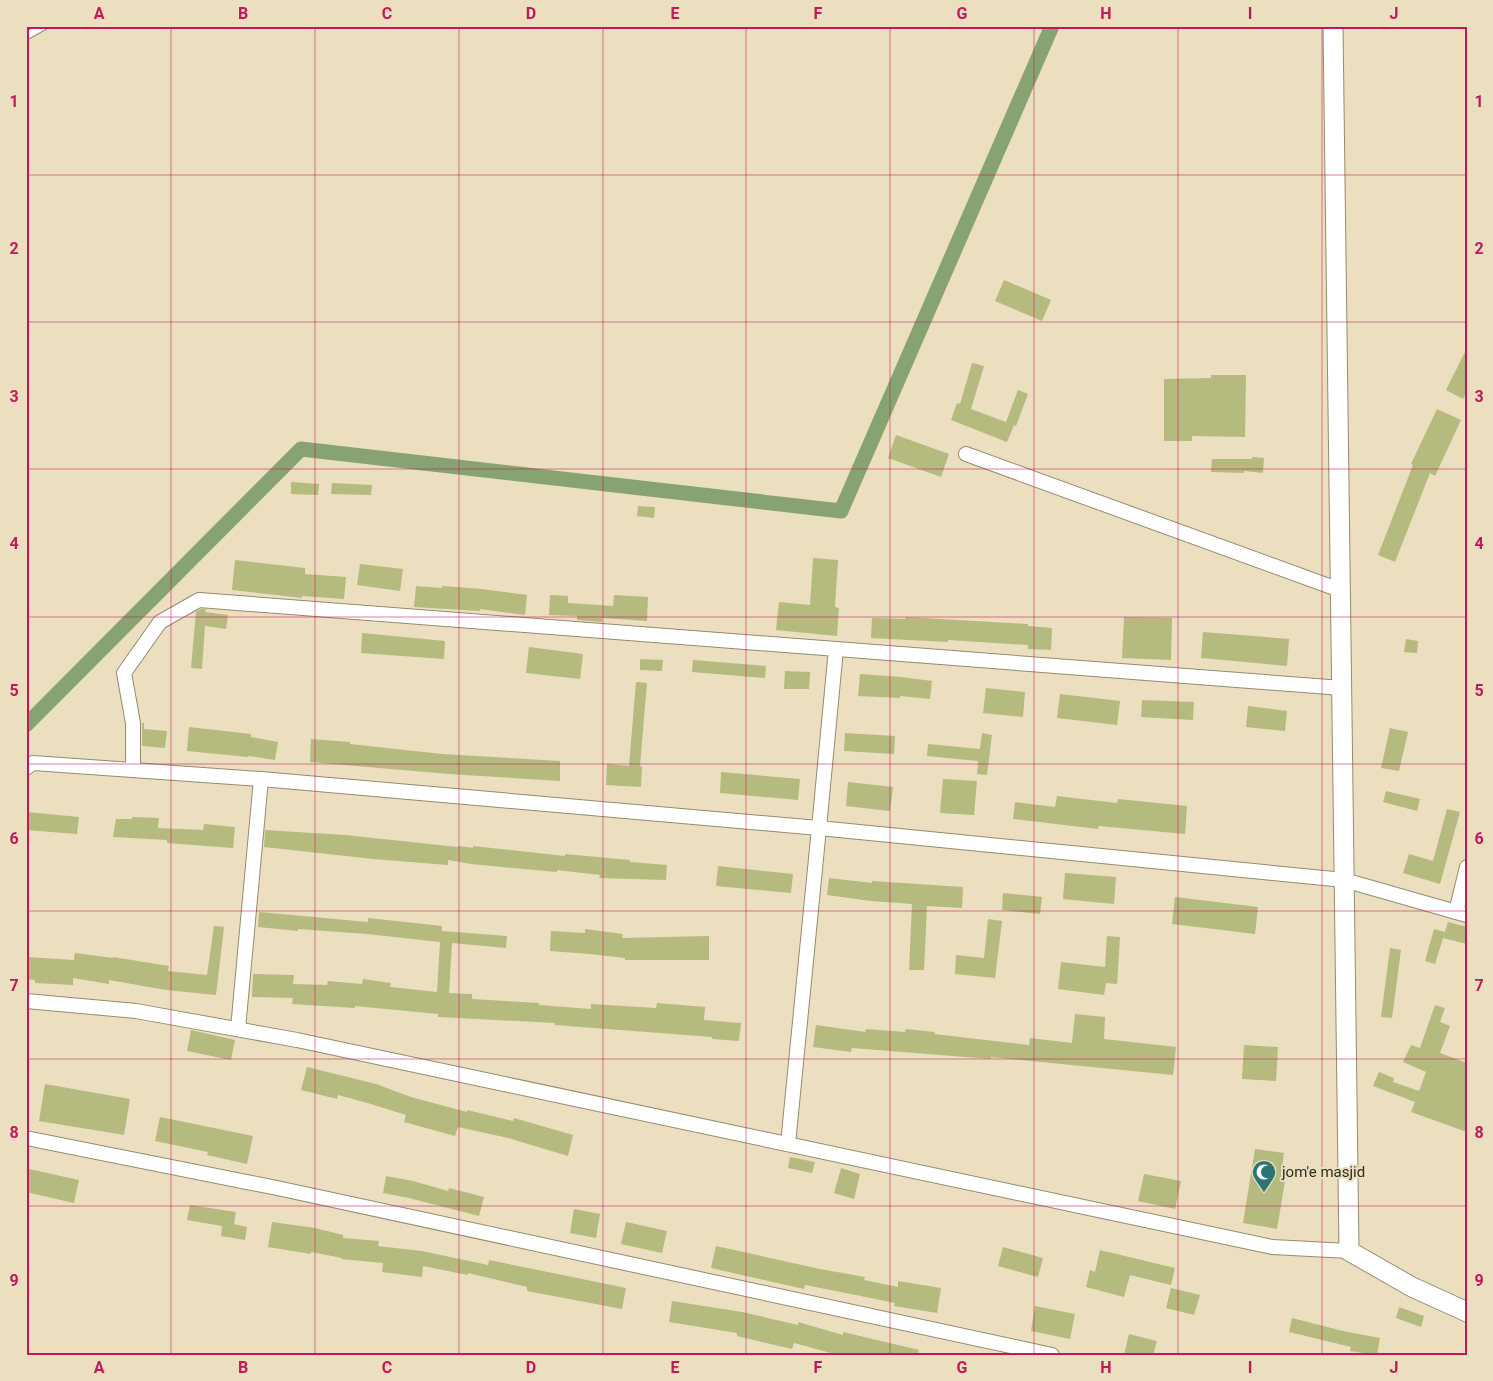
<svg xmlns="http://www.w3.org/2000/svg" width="1493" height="1381" viewBox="0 0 1493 1381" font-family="Roboto,sans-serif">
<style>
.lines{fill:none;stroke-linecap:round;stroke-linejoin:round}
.canal{stroke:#86a371;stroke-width:15}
.building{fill:#b5ba7f}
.lane-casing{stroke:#968b6e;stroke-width:9}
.street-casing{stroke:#968b6e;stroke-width:16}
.secondary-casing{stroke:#968b6e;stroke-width:21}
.lane{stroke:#fff;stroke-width:7}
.street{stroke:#fff;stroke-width:14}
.secondary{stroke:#fff;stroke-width:19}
.grid{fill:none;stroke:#c2185b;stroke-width:1;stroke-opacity:0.55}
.labels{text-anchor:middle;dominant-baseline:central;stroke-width:4;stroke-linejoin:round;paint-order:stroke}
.poi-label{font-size:15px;fill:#2f2b1f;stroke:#ebdfbf;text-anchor:start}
.neatline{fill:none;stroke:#c2185b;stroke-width:2}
.grid-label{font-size:16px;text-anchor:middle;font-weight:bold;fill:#c2185b}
</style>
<rect width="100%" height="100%" fill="#ebdfbf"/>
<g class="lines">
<polyline class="canal" points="26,725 301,449 841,511 1052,26"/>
</g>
<g class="building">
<polygon points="1004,280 1051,300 1042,321 995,301"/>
<polygon points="1467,348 1467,391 1463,399 1446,390"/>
<polygon points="972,363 984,366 971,409 1014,425 1007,442 951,420 957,403 960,404"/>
<polygon points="1211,375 1246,375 1245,437 1192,436 1192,441 1164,441 1164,379 1211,378"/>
<polygon points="1018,390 1028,394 1016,426 1006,422"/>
<polygon points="1437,409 1461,420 1435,476 1430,473 1395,562 1378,555 1413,465 1411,464"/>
<polygon points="896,435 949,454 941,477 888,458"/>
<polygon points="1252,457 1264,458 1263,473 1244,471 1244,473 1211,472 1212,459 1252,459"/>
<polygon points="291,482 319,484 318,495 291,494"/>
<polygon points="332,483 372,485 371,495 331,494"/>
<polygon points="638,506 655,507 654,518 637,516"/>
<polygon points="813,558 838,560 835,607 839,608 837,636 776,630 779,602 810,605"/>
<polygon points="235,560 305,568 305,574 346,577 344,599 302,596 302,598 232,590"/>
<polygon points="360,564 403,569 400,591 357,585"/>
<polygon points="416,586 442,588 442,586 482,589 527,595 525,615 480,609 480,611 414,607"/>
<polygon points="550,595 568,596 568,603 613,606 614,595 648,597 647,621 602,618 602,622 577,620 577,616 549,615"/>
<polygon points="201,609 206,609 205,612 228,615 226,629 205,626 202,669 191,668 196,612"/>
<polygon points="906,617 1028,624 1028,626 1052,628 1051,650 1028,649 1028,645 948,640 948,642 871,638 872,618 905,619"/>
<polygon points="1124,617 1172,618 1171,660 1122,658"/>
<polygon points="1203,632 1289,639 1287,666 1201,658"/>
<polygon points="362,633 445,641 444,659 361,653"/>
<polygon points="1406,639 1418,641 1417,653 1404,652"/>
<polygon points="529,647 583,654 580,679 526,673"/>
<polygon points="640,659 663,660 662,671 640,670"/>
<polygon points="693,660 766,666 765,678 692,672"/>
<polygon points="785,671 810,672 809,689 784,689"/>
<polygon points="860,674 901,677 932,681 930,699 900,696 900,698 858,696"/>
<polygon points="636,682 647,683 640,766 642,767 641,787 606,785 607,764 629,766"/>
<polygon points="986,688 1025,692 1023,717 983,713"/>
<polygon points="1060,694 1120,701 1117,725 1057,718"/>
<polygon points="1142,700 1194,702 1193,720 1141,717"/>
<polygon points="1248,706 1287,711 1285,731 1246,727"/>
<polygon points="142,723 144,723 144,729 167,731 165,748 142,746"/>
<polygon points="189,727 251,734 251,737 278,742 275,760 249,756 248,757 187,751"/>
<polygon points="1390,728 1408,732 1399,771 1381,768"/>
<polygon points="845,733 895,736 894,754 844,751"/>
<polygon points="982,733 992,735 987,775 977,774 978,761 927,756 928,744 980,749"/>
<polygon points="311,739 350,742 350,744 442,754 560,761 560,781 449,774 310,762"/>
<polygon points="721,772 800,779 798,800 720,793"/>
<polygon points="943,779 977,781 974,815 940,813"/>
<polygon points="848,782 893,787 890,811 846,806"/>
<polygon points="1386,791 1420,799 1417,811 1383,802"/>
<polygon points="1057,796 1117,803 1118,799 1187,806 1185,834 1099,826 1098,829 1013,819 1015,802 1055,807"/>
<polygon points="1447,809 1460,812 1440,884 1403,873 1409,854 1433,861"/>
<polygon points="26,812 79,817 77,834 26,830"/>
<polygon points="132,817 159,818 158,828 203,830 204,824 235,827 233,848 167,843 167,840 113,837 116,819 132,819"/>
<polygon points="265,830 345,835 458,847 459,846 473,848 473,846 565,856 565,854 630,860 630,862 667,865 666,880 599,878 600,875 557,870 557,872 471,864 448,860 448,865 373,859 264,847"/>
<polygon points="718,866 793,874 791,893 716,886"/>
<polygon points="1065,873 1116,877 1114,904 1063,899"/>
<polygon points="829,878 872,883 872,881 963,887 962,908 927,906 924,970 909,970 912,904 871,901 827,895"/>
<polygon points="1003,893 1042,897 1040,914 1002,910"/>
<polygon points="1175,897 1258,907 1255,934 1172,924"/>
<polygon points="259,912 368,922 368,918 442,926 442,931 507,936 506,948 452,943 449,993 472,994 472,999 539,1003 539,1005 591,1009 591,1004 656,1008 657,1003 705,1007 704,1020 741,1023 739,1041 712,1039 712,1037 555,1025 555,1023 438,1017 438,1014 355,1006 355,1008 292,1004 293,998 252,997 253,974 294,975 293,984 327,985 328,981 362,984 363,979 391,983 390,987 437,992 440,942 367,934 298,929 298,931 258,927"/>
<polygon points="988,919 1002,921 995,978 955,974 956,955 984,958"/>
<polygon points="1448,922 1467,927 1467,944 1443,938"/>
<polygon points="214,926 224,927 216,995 166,990 109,980 109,984 73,978 73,985 35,983 35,980 26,979 26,957 74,960 75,953 113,958 113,957 169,966 168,971 207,975"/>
<polygon points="585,929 623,934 622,938 709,936 709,960 625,960 625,958 590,954 550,951 551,931 585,933"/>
<polygon points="1434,929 1445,932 1435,964 1425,961"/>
<polygon points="1107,936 1120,937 1117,984 1106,983 1104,995 1058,989 1061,962 1105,967"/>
<polygon points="1390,948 1401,950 1392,1018 1381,1017"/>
<polygon points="1435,1005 1445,1008 1440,1022 1450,1026 1440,1053 1467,1063 1467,1132 1411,1112 1415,1102 1373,1086 1379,1072 1394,1078 1393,1082 1419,1091 1426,1072 1403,1062 1411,1045 1420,1048"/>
<polygon points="1075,1014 1105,1017 1104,1039 1176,1047 1173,1075 991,1057 991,1059 852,1048 851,1052 813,1047 816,1025 865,1032 866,1029 905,1032 906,1029 935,1032 934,1034 1029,1045 1030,1038 1072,1043"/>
<polygon points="191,1030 235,1040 231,1060 187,1051"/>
<polygon points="1244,1045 1278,1047 1276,1081 1242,1079"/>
<polygon points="307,1067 376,1084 411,1097 467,1112 467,1110 513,1121 514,1118 573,1135 568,1156 508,1138 458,1127 455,1136 404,1122 406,1115 371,1104 338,1095 337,1099 301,1090"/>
<polygon points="45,1084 130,1099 124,1135 39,1121"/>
<polygon points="160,1117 253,1136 247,1164 207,1155 208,1152 155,1141"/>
<polygon points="1255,1149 1284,1153 1281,1174 1286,1175 1277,1229 1243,1223"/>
<polygon points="790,1157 815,1162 812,1173 788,1168"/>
<polygon points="841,1168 860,1174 854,1199 834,1193"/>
<polygon points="29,1169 79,1180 74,1203 26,1192 26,1181"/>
<polygon points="1144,1174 1181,1181 1175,1209 1138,1201"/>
<polygon points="386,1176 413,1181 448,1191 449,1188 484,1197 479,1216 409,1198 383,1193"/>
<polygon points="190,1205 236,1212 234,1224 247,1227 245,1240 221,1236 222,1226 187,1220"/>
<polygon points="574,1209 600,1214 596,1238 570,1233"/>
<polygon points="272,1222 315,1228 343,1235 343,1238 379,1241 378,1246 422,1251 488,1265 489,1260 626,1288 622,1309 527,1291 527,1287 468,1273 468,1275 423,1266 422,1277 382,1272 383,1263 341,1259 342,1258 311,1252 311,1254 268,1247"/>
<polygon points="626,1222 667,1231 662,1253 621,1244"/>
<polygon points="716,1246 820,1269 865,1277 864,1280 898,1287 898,1281 941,1288 937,1313 894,1306 895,1303 861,1296 805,1285 804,1289 711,1268"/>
<polygon points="1003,1247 1043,1258 1038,1277 998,1266"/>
<polygon points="1100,1250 1175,1268 1171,1285 1130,1275 1124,1297 1086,1287 1090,1270 1095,1272"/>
<polygon points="1171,1288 1200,1295 1194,1315 1166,1308"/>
<polygon points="672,1301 742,1312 798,1325 798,1322 843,1335 843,1332 919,1350 918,1355 838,1355 794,1343 792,1349 737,1336 737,1333 669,1322"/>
<polygon points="1035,1306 1075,1314 1070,1339 1031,1331"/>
<polygon points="1399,1307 1424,1316 1421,1327 1396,1318"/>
<polygon points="1292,1318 1343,1331 1380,1338 1377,1355 1350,1351 1351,1347 1289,1332"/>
<polygon points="1129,1334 1157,1341 1153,1355 1124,1355"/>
</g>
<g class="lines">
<g class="lane-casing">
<polyline id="lane" points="26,36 44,26"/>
</g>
<g class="street-casing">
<g id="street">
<polyline points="966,454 1340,590"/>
<polyline points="836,649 819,828 1344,880 1456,912"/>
<polyline points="26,768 33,763 261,779 238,1029"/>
<polyline points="133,770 133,723 124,673 160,622 199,600 1342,688"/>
<polyline points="261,779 819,828 788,1144"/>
<polyline points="1467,867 1456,912 1467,915"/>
<polyline points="26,1001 136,1011 297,1040 1272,1247 1349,1251"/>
<polyline points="26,1138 277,1188 1052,1355"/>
</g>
</g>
<g class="secondary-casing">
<polyline id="secondary" points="1333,26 1349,1251 1412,1287 1467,1312"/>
</g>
<use href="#lane" class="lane"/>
<use href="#street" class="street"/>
<use href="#secondary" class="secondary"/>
</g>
<path class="grid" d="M 171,26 L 171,1355M 315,26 L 315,1355M 459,26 L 459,1355M 603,26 L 603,1355M 746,26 L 746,1355M 890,26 L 890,1355M 1034,26 L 1034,1355M 1178,26 L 1178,1355M 1322,26 L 1322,1355M 26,175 L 1467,175M 26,322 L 1467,322M 26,469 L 1467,469M 26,617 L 1467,617M 26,764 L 1467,764M 26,911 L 1467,911M 26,1059 L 1467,1059M 26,1206 L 1467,1206"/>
<defs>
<g id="mosque-pin" transform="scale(1.25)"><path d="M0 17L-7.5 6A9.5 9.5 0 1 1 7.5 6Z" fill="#2b7576" stroke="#ebdfbf"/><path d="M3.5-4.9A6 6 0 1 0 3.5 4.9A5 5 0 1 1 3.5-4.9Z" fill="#fff"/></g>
</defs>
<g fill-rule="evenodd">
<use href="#mosque-pin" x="1264" y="1172"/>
</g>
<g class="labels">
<g class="poi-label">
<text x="1282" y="1172">jom'e masjid</text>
</g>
</g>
<rect width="1493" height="1381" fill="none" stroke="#ebdfbf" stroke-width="55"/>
<rect x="28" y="28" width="1438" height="1326" class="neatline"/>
<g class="grid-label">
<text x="99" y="19">A</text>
<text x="243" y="19">B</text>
<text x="387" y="19">C</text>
<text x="531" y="19">D</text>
<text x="675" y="19">E</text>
<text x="818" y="19">F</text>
<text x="962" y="19">G</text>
<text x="1106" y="19">H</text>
<text x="1250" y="19">I</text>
<text x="1394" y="19">J</text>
<text x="14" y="107">1</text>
<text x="1479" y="107">1</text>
<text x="14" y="254">2</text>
<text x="1479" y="254">2</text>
<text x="14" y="402">3</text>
<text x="1479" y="402">3</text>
<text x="14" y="549">4</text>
<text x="1479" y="549">4</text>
<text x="14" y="696">5</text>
<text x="1479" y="696">5</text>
<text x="14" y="844">6</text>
<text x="1479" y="844">6</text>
<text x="14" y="991">7</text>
<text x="1479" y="991">7</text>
<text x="14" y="1138">8</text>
<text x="1479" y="1138">8</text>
<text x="14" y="1286">9</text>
<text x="1479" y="1286">9</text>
<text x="99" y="1373">A</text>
<text x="243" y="1373">B</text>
<text x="387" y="1373">C</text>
<text x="531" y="1373">D</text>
<text x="675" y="1373">E</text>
<text x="818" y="1373">F</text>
<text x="962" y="1373">G</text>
<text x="1106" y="1373">H</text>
<text x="1250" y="1373">I</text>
<text x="1394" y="1373">J</text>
</g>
</svg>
